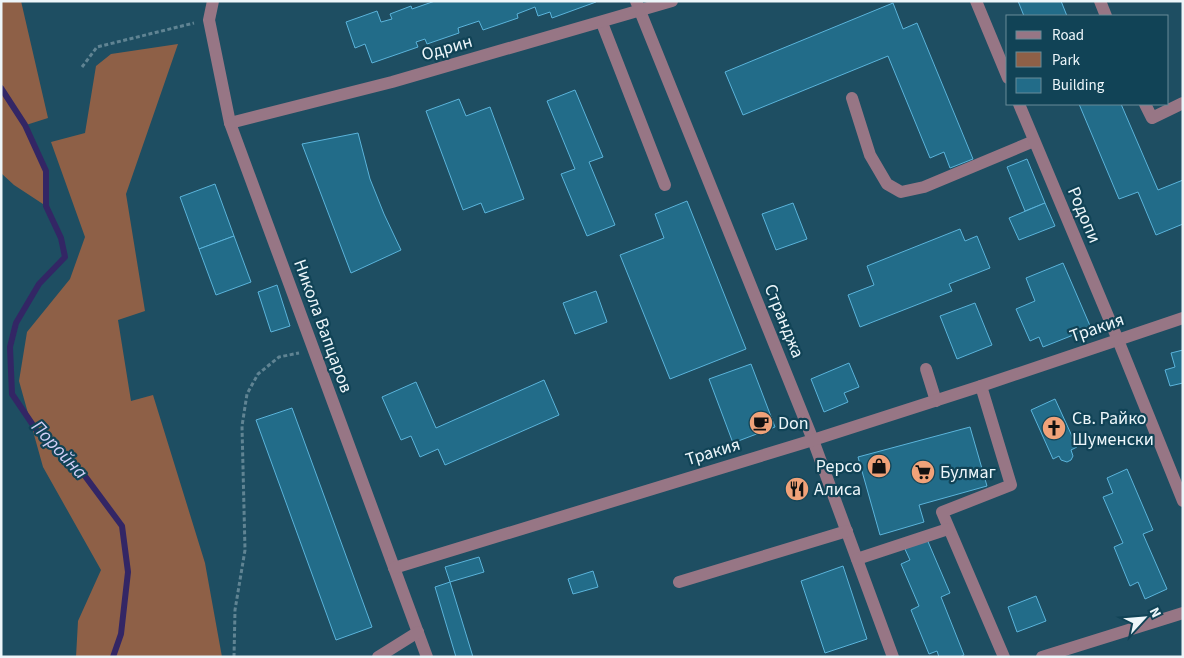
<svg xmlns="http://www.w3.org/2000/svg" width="1184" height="658" viewBox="0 0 1184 658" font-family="'Source Sans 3',sans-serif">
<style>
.green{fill:#8e6047}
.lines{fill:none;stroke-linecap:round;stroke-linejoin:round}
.stream{stroke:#332665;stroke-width:6}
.building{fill:#226c89;stroke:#5bb4db}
.path{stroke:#608493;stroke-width:3;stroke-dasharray:4 2.5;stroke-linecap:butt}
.minor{stroke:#977685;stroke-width:12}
.labels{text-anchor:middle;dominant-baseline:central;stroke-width:4.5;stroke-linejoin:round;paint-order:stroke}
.street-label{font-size:18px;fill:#edf6fa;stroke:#114356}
.poi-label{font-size:18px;fill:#edf6fa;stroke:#114356;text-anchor:start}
.water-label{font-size:19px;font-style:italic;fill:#d1cef5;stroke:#114356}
</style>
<rect width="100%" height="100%" fill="#1e4e62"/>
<g class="green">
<polygon points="1,1 21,1 48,118 26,125 46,171 46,206 14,185 1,173"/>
<polygon points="178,44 126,194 145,311 118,320 131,401 153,395 205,563 222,657 76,657 78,621 101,570 43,467 19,381 27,332 70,279 85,237 51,142 85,133 96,66 111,54"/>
</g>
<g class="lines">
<polyline class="stream" points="1,88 25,125 46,171 46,206 61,238 65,257 39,284 16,323 10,347 12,394 39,434 82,472 122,526 128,572 121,634 113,657"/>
</g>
<g class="building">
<polygon points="435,1 596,1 596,2 552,18 550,12 538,16 535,7 517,14 518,18 483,30 479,21 458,28 459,33 427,44 425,39 416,42 418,47 372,63 365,44 355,48 346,22 377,11 381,22 392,19 390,14 411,6 412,9"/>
<polygon points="1018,1 1061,1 1067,16 1024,16"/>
<polygon points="893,3 903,29 917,23 973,159 950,168 944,152 930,158 888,56 743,115 725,72"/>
<polygon points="575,90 603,157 589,162 615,225 587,236 561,174 575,169 547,101"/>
<polygon points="459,99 466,116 490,107 524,199 485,213 481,203 463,210 426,111"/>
<polygon points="1079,104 1121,104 1158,190 1183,180 1183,224 1156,235 1138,192 1119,199"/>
<polygon points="358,133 370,179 384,214 401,250 351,273 302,144"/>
<polygon points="1027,159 1045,203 1025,211 1007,167"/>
<polygon points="215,184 234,236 199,249 180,197"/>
<polygon points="687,201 746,349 670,379 620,255 664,238 655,214"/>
<polygon points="793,203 807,239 776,250 762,214"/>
<polygon points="1045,203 1055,226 1019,240 1009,218"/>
<polygon points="960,229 965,241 977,236 990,268 949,284 952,291 860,327 848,295 874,285 867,266"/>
<polygon points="234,236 251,282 216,295 199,249"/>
<polygon points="1063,263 1091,328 1043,347 1039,337 1030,341 1016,309 1035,301 1026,278"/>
<polygon points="277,285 290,326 271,332 258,292"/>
<polygon points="596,291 607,322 575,334 563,303"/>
<polygon points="975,303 992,345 957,359 940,316"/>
<polygon points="1183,350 1183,383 1170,386 1165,370 1175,367 1171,353"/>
<polygon points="849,363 859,387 844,393 848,402 824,412 811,379"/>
<polygon points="751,364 775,427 733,443 709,379"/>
<polygon points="544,380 559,415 445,465 438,449 420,457 411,436 401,440 382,397 416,382 436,428"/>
<polygon points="1055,399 1077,447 1071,450 1073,456 1071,460 1067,462 1061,460 1059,456 1053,459 1031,410"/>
<polygon points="292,408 372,627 336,640 256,420"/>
<polygon points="970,427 987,486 919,505 924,522 880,535 858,457"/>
<polygon points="1127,469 1153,530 1143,534 1167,589 1145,599 1138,582 1130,586 1114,547 1123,543 1103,497 1113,493 1107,478"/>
<polygon points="926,537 950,593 941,597 964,655 960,657 939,657 937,651 929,654 911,610 919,606 901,564 910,560 904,547"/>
<polygon points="479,557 484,572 450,582 445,567"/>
<polygon points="843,566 867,639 825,653 801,581"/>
<polygon points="593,571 598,587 573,594 568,579"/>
<polygon points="450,582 473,657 456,657 435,587"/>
<polygon points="1036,596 1046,621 1017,632 1008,607"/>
</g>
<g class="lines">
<g class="path">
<polyline points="82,67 97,47 194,23"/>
<polyline points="234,657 235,610 245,550 242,426 247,394 258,374 279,357 299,353"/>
</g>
<g class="minor">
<polyline points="213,1 209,20 230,123 427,657"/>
<polyline points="636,1 813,440 893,657"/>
<polyline points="976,1 1008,78"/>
<polyline points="1100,1 1106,16"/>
<polyline points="602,23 665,185"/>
<polyline points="852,98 870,155 887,184 901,192 924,187 1034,141"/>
<polyline points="1019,104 1118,340 1183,501"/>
<polyline points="1145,104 1152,118 1183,103"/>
<polyline points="230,123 392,82 672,1"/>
<polyline points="926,369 936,401"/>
<polyline points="981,386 1011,485 942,512 1004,657"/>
<polyline points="857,559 948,529"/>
<polyline points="394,568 813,440 981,386 1183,318"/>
<polyline points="679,582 847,531"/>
<polyline points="378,657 418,632"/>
<polyline points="1042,657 1183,613"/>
</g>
</g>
<defs>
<g id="cafe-disc" transform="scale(1.25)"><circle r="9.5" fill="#f0a279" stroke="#114356"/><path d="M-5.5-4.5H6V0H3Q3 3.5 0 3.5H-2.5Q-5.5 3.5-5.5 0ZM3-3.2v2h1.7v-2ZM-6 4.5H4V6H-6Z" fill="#111"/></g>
<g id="church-disc" transform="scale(1.25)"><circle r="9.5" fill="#f0a279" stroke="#114356"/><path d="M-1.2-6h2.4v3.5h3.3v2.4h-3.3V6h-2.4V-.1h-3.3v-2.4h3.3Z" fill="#111"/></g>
<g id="shop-disc" transform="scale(1.25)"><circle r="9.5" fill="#f0a279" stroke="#114356"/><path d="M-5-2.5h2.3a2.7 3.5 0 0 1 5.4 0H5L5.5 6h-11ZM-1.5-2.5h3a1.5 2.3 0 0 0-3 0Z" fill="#111"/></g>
<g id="supermarket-disc" transform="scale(1.25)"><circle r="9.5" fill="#f0a279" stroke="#114356"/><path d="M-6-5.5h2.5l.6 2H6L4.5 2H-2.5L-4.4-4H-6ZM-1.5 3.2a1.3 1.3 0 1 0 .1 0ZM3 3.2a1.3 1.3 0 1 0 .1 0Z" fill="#111"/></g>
<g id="restaurant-disc" transform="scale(1.25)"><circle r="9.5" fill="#f0a279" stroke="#114356"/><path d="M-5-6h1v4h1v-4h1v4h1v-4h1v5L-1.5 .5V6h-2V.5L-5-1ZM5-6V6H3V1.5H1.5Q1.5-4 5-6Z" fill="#111"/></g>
</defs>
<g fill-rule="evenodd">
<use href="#cafe-disc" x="761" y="423"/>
<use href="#church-disc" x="1054" y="428"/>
<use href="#shop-disc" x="879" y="466"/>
<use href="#supermarket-disc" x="923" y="472"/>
<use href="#restaurant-disc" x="797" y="489"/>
</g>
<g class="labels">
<g class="street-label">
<text transform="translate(447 48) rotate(-16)">Одрин</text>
<text transform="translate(1084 215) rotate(67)">Родопи</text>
<text transform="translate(784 321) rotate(68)">Странджа</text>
<text transform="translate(323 326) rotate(70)">Никола Вапцаров</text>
<text transform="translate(1097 328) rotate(-19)">Тракия</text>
<text transform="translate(713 452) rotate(-17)">Тракия</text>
</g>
<g class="poi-label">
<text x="1072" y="418">Св. Райко<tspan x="1072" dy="21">Шуменски</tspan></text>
<text x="778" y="423">Don</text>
<text x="862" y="466" text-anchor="end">Pepco</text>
<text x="940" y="472">Булмаг</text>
<text x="814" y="489">Алиса</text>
</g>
<g class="water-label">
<text transform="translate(59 450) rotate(47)">Поройна</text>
</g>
</g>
<rect width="1184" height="658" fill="none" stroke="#edf6fa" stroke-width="5"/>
<rect x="1006" y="15" width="162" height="90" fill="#114356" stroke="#698b98"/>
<rect x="1016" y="31" width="25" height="8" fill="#977685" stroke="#698b98"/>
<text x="1052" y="40" font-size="15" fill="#edf6fa">Road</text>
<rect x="1016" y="52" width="25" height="15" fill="#8e6047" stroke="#698b98"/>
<text x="1052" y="65" font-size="15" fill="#edf6fa">Park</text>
<rect x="1016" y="78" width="25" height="15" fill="#226c89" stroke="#698b98"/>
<text x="1052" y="90" font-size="15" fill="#edf6fa">Building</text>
<g transform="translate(1144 618) rotate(64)" stroke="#114356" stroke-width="4" paint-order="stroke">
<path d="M0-4L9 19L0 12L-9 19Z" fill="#edf6fa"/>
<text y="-8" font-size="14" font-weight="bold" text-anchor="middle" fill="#edf6fa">N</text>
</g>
</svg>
